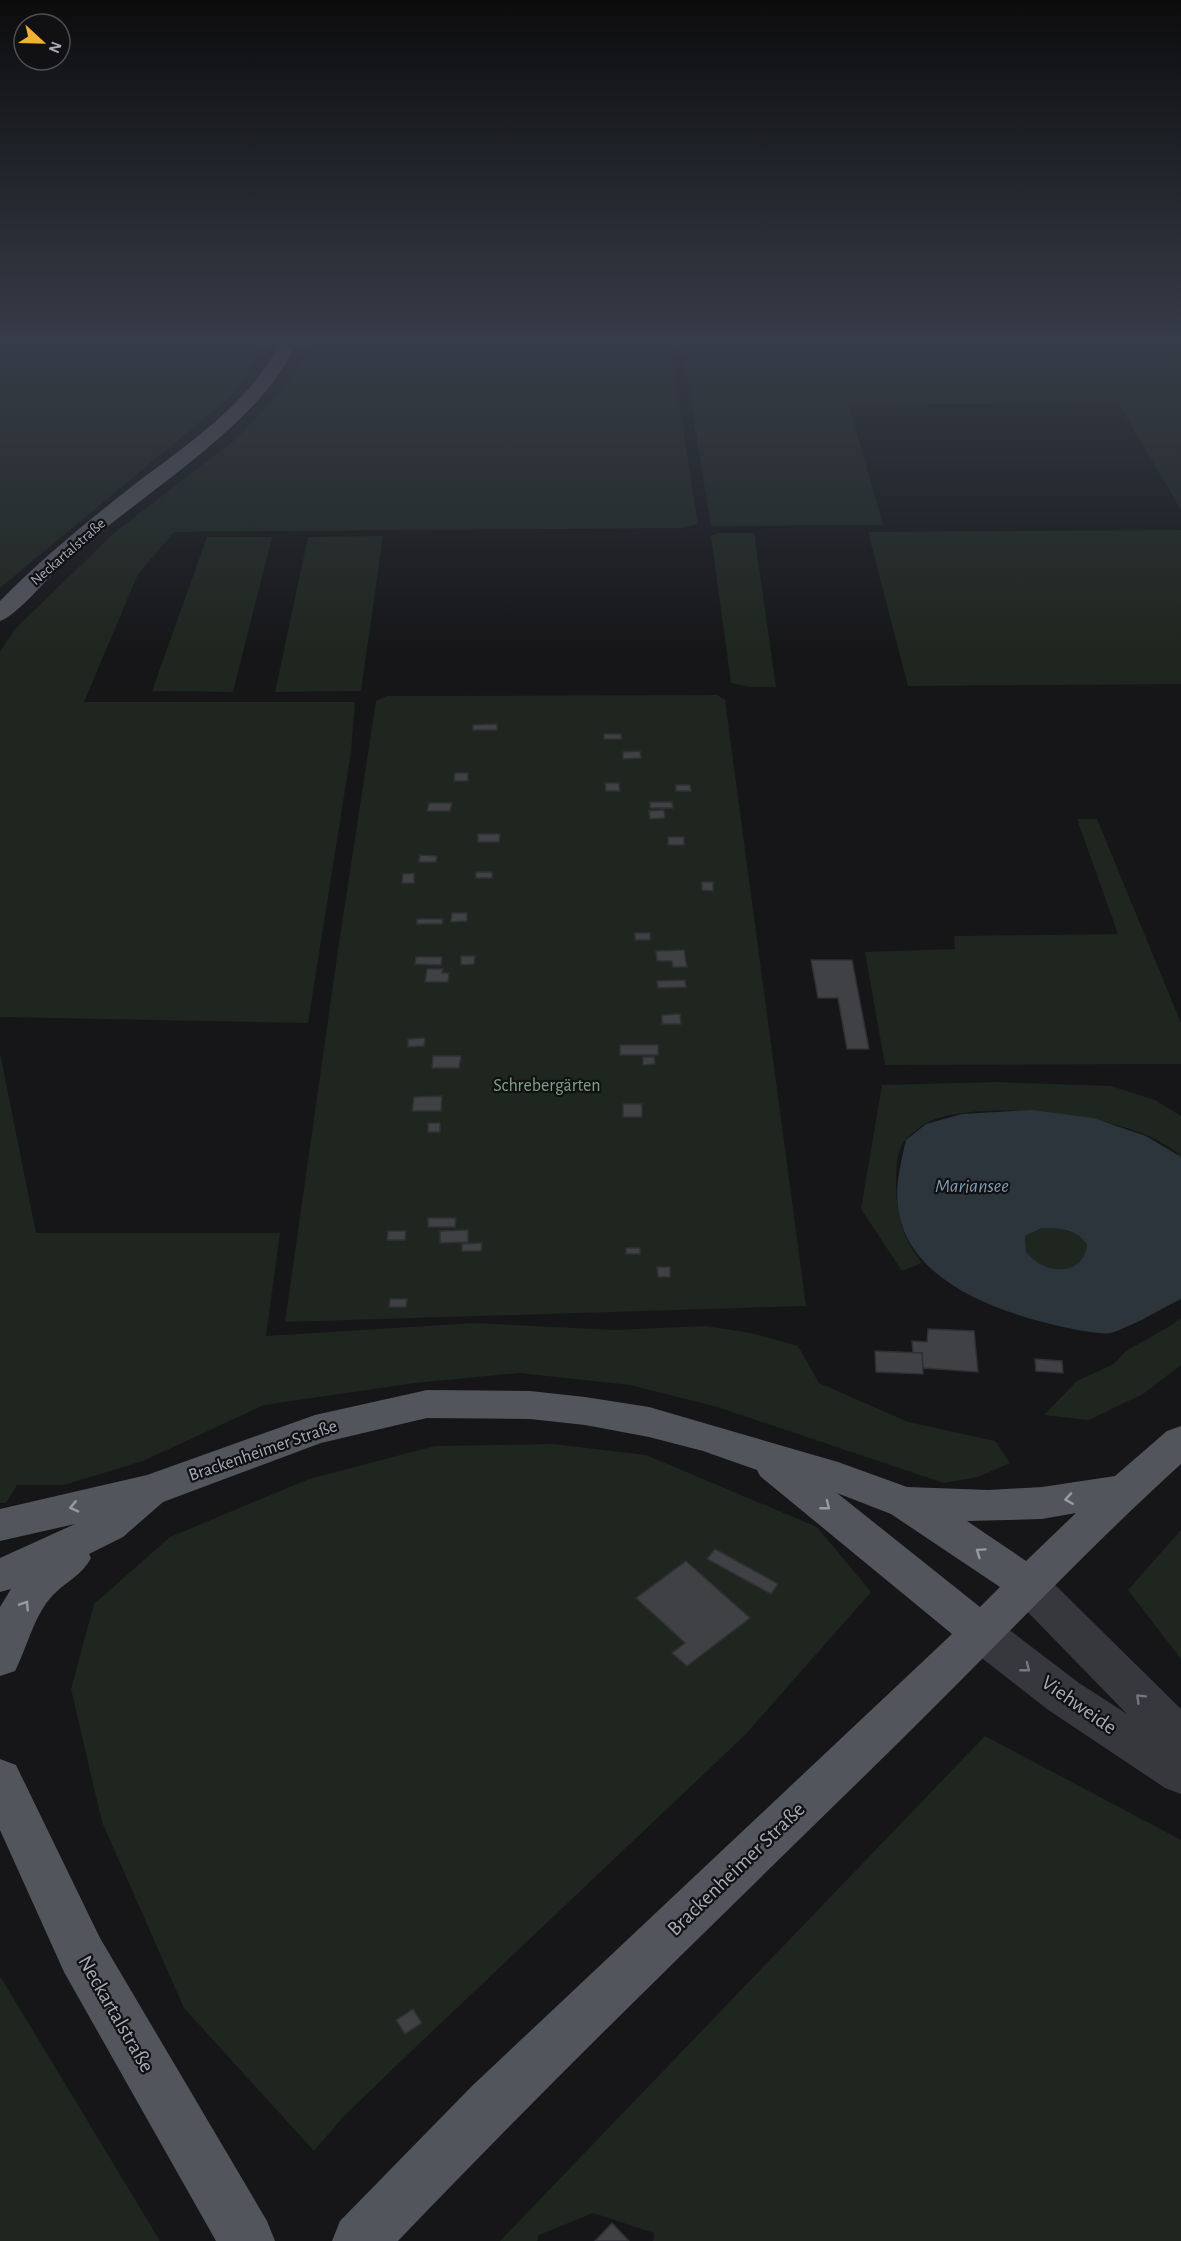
<svg xmlns="http://www.w3.org/2000/svg" width="1181" height="2241" viewBox="0 0 1181 2241" font-family="'Alegreya Sans',sans-serif">
<style>
.green{fill:#1e261f}
.water{fill:#2c353c;fill-rule:evenodd}
.building{fill:#404145;stroke:#303034;stroke-width:1.5}
.lines{fill:none;stroke-linecap:round;stroke-linejoin:round}
.minor{fill:#37383d;fill-rule:evenodd}
.major{fill:#53555c;fill-rule:evenodd}
.oneway{stroke:#979ba6}
.oneway2{stroke:#757881}
.labels{text-anchor:middle;dominant-baseline:central;stroke-width:4.5;stroke-linejoin:round;paint-order:stroke}
.far-street-label{font-size:15px;fill:#a8adb8;stroke:#111113}
.park-label{font-size:18px;fill:#7fa381;stroke:#111113}
.street-label{font-size:18px;fill:#a8adb8;stroke:#111113}
.water-label{font-size:20px;font-style:italic;fill:#7f9bb3;stroke:#111113}
.near-street-label{font-size:21px;fill:#a8adb8;stroke:#111113}
</style>
<rect width="100%" height="100%" fill="#161618"/>
<g class="green">
<polygon points="18,341 264,341 237,391 0,588 0,351"/>
<polygon points="311,341 669,341 698,524 684,528 174,532 138,574 84,702 355,702 351,752 308,1023 0,1017 0,652 14,630 114,533 237,438 287,385 307,352"/>
<polygon points="681,341 1181,341 1181,510 1118,403 849,405 883,525 711,526"/>
<polygon points="1181,530 1181,684 908,686 868,532"/>
<polygon points="718,533 754,533 776,687 749,687 731,683 711,536"/>
<polygon points="383,536 361,691 275,692 308,537"/>
<polygon points="207,537 272,537 233,692 152,691"/>
<polygon points="717,695 725,700 806,1306 285,1322 339,943 376,701 387,696"/>
<polygon points="1077,819 1097,819 1181,1023 1181,1064 885,1065 865,952 955,949 954,936 1118,934"/>
<polygon points="0,1053 36,1233 280,1233 266,1336 474,1323 615,1330 705,1326 751,1333 798,1346 819,1383 908,1422 995,1441 1010,1463 978,1477 944,1483 714,1406 630,1385 519,1373 415,1383 264,1405 143,1461 64,1485 17,1485 6,1503 0,1503"/>
<path d="M 996,1082 L 1111,1086 L 1155,1100 L 1181,1116 L 1181,1157 C 1140,1113 982,1098 928,1122 C 921,1125 912,1134 906,1139 C 896,1149 896,1174 896,1187 C 897,1218 903,1238 922,1263 L 902,1271 L 861,1209 L 882,1085 Z"/>
<path d="M 1042,1228 C 1059,1228 1076,1229 1087,1245 C 1084,1269 1061,1276 1040,1264 C 1035,1261 1030,1256 1026,1252 L 1025,1236 Z"/>
<polygon points="1181,1318 1181,1365 1143,1394 1089,1420 1044,1415 1077,1381 1114,1364 1126,1351 1170,1326"/>
<polygon points="553,1444 646,1455 817,1527 871,1592 746,1734 401,2061 343,2117 314,2151 184,2008 102,1822 71,1689 94,1604 170,1537 309,1479 435,1446"/>
<polygon points="1181,1530 1181,1659 1128,1590"/>
<polygon points="985,1736 1181,1840 1181,2241 653,2241 654,2233 593,2213 539,2235 537,2241 500,2241"/>
<polygon points="0,1977 3,1981 160,2241 0,2241"/>
</g>
<path class="water" d="M 1032,1110 L 1093,1118 L 1146,1136 L 1181,1157 L 1181,1299 C 1159,1310 1135,1325 1111,1333 C 1099,1336 1049,1324 1035,1320 C 979,1304 907,1274 898,1208 C 895,1186 901,1161 906,1140 L 926,1124 L 962,1114 ZM 1042,1228 C 1059,1228 1077,1229 1087,1245 C 1084,1269 1061,1275 1040,1264 C 1035,1261 1030,1256 1026,1252 L 1025,1236 Z"/>
<g class="building">
<polygon points="497,724 497,730 473,730 473,725"/>
<rect x="604" y="734" width="17" height="5"/>
<polygon points="640,751 641,758 623,759 623,752"/>
<polygon points="455,773 468,773 468,781 454,781"/>
<polygon points="605,783 619,783 620,791 606,791"/>
<polygon points="676,785 690,785 691,791 676,791"/>
<polygon points="650,802 672,802 673,808 650,808"/>
<polygon points="429,803 452,803 450,811 427,811"/>
<polygon points="664,810 665,818 650,819 649,811"/>
<polygon points="478,834 500,834 499,842 478,842"/>
<rect x="668" y="837" width="16" height="8"/>
<polygon points="420,855 437,856 436,862 419,862"/>
<rect x="476" y="872" width="16" height="6"/>
<polygon points="414,873 414,883 402,883 403,874"/>
<polygon points="702,882 713,882 713,891 702,890"/>
<polygon points="452,913 467,913 467,921 451,922"/>
<polygon points="417,919 443,919 442,924 417,924"/>
<rect x="635" y="933" width="15" height="7"/>
<polygon points="684,950 687,967 673,967 672,961 657,961 656,951"/>
<polygon points="461,956 475,956 474,964 461,965"/>
<polygon points="416,957 442,957 441,965 415,964"/>
<polygon points="811,960 852,960 869,1049 847,1049 838,998 818,998"/>
<polygon points="427,969 443,969 442,973 449,973 448,982 425,982"/>
<polygon points="685,980 686,987 658,988 657,981"/>
<polygon points="680,1014 681,1024 662,1024 662,1015"/>
<polygon points="425,1038 424,1046 408,1047 408,1039"/>
<rect x="620" y="1045" width="38" height="10"/>
<polygon points="433,1056 461,1056 459,1068 432,1068"/>
<polygon points="643,1057 654,1057 655,1064 643,1065"/>
<polygon points="442,1096 441,1111 412,1111 414,1097"/>
<rect x="623" y="1104" width="19" height="13"/>
<rect x="428" y="1123" width="12" height="9"/>
<polygon points="428,1218 456,1218 455,1227 428,1227"/>
<polygon points="468,1230 468,1242 440,1243 440,1231"/>
<polygon points="388,1231 406,1231 405,1240 387,1240"/>
<polygon points="482,1243 481,1251 462,1251 462,1244"/>
<rect x="626" y="1248" width="14" height="6"/>
<polygon points="657,1267 670,1267 670,1277 658,1277"/>
<polygon points="390,1299 407,1299 406,1307 389,1307"/>
<polygon points="928,1329 974,1331 978,1372 923,1368 922,1353 913,1353 912,1341 927,1342"/>
<polygon points="875,1351 922,1353 923,1374 876,1372"/>
<polygon points="1035,1359 1062,1361 1063,1373 1036,1371"/>
<polygon points="715,1549 778,1584 771,1594 707,1559"/>
<polygon points="686,1561 750,1618 687,1666 672,1653 685,1643 636,1598"/>
<polygon points="413,2009 422,2023 405,2034 396,2020"/>
<polygon points="612,2223 629,2241 595,2241"/>
</g>
<g class="lines">
<polygon class="minor" points="1028,1568 1043,1573 1181,1709 1181,1794 1165,1788 1047,1709 965,1645 958,1632 965,1619 980,1614 995,1619 1079,1683 1127,1714 1013,1597 1007,1585 1013,1573"/>
<g class="major">
<path d="M 281,341 L 298,341 C 284,370 264,396 241,418 C 185,472 118,514 60,566 C 47,579 15,617 0,621 L 0,601 C 42,558 88,521 135,484 C 189,443 250,403 281,341 Z"/>
<path d="M 427,1390 L 530,1391 L 585,1397 L 649,1407 L 838,1462 L 907,1487 L 989,1490 L 1042,1487 L 1115,1476 L 1167,1431 L 1181,1426 L 1181,1464 C 1083,1553 992,1651 897,1744 C 729,1909 560,2071 398,2241 L 332,2241 L 340,2221 L 472,2086 L 952,1634 L 760,1476 L 757,1470 L 703,1451 L 649,1437 L 585,1425 L 530,1419 L 427,1418 L 321,1443 L 163,1502 L 123,1537 L 89,1554 L 91,1558 C 82,1575 67,1581 54,1594 C 34,1614 28,1646 15,1671 L 0,1676 L 0,1607 L 11,1589 L 0,1592 L 0,1558 L 75,1524 L 0,1541 L 0,1509 L 147,1475 L 315,1415 ZM 837,1493 L 891,1514 L 1000,1587 L 980,1607 ZM 1076,1513 L 1026,1561 L 967,1521 L 1042,1519 Z"/>
<polygon points="0,1759 16,1765 100,1938 267,2221 275,2241 216,2241 64,1972 0,1830"/>
</g>
</g>
<defs><path id="oneway-chevron" d="M-2-3.5L2.5 0L-2 3.5" fill="none" stroke-width="1.6" stroke-linecap="round" stroke-linejoin="round" transform="scale(1.5)"/></defs>
<g class="oneway">
<use href="#oneway-chevron" transform="translate(1069 1499) rotate(171)"/>
<use href="#oneway-chevron" transform="translate(826 1506) rotate(38)"/>
<use href="#oneway-chevron" transform="translate(74 1507) rotate(167)"/>
<use href="#oneway-chevron" transform="translate(980 1552) rotate(-145)"/>
<use href="#oneway-chevron" transform="translate(25 1605) rotate(-57)"/>
</g>
<g class="oneway2">
<use href="#oneway-chevron" transform="translate(1026 1668) rotate(38)"/>
<use href="#oneway-chevron" transform="translate(1140 1698) rotate(-135)"/>
</g>
<linearGradient id="sky" x2="0" y2="1"><stop stop-color="#0c0c0d"/><stop offset="0.52" stop-color="#363c48"/><stop offset="1" stop-color="#363c48" stop-opacity="0"/></linearGradient>
<rect width="1181" height="654" fill="url(#sky)"/>
<g class="labels">
<g class="far-street-label">
<text transform="translate(68 552) rotate(-41)">Neckartalstraße</text>
</g>
<g class="park-label">
<text x="547" y="1086">Schrebergärten</text>
</g>
<g class="street-label">
<text transform="translate(263 1451) rotate(-19)">Brackenheimer Straße</text>
</g>
<g class="water-label">
<text x="972" y="1186">Mariansee</text>
</g>
<g class="near-street-label">
<text transform="translate(1079 1705) rotate(35)">Viehweide</text>
<text transform="translate(736 1869) rotate(-44)">Brackenheimer Straße</text>
<text transform="translate(116 2014) rotate(60)">Neckartalstraße</text>
</g>
</g>
<g transform="translate(42 42) rotate(112)"><circle r="28" fill="#111113" stroke="#4d4f55" stroke-width="1.5"/>
<path d="M0-4.5L10 22L0 15L-10 22Z" fill="#f2b134"/>
<text y="-9" font-size="16" font-weight="bold" text-anchor="middle" fill="#a8adb8">N</text>
</g>
</svg>
